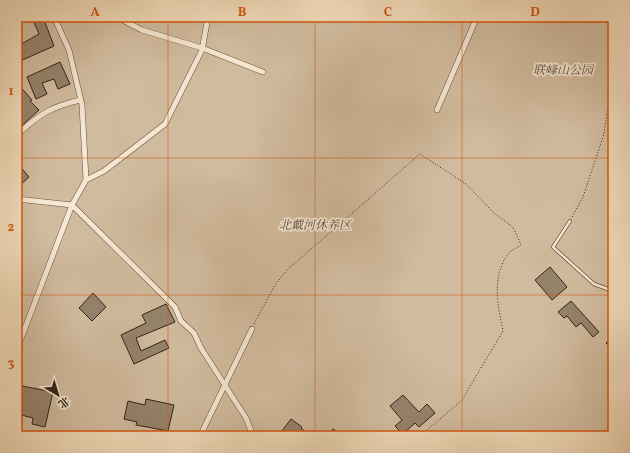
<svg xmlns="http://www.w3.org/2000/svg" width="630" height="453" viewBox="0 0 630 453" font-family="Vollkorn,'Noto Serif SC',serif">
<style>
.green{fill:#d1bb9e;stroke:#82705c}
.building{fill:#95836c;stroke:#322419}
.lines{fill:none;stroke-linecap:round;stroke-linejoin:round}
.lane-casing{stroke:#625241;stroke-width:4}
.street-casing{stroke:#625241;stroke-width:6}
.path{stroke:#322419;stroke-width:1;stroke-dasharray:1 2;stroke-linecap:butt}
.lane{stroke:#f6e7d2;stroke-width:2.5}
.street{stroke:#f6e7d2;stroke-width:5}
.grid{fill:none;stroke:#d6540d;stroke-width:1;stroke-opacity:0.55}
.labels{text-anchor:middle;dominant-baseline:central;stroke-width:3.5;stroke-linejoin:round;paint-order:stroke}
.park-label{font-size:12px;font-style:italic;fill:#5a4a3a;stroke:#f6e7d2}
.neatline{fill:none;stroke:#d6540d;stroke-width:1.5}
.grid-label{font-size:13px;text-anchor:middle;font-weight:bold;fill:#d6540d}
</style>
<rect width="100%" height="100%" fill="#f1dab9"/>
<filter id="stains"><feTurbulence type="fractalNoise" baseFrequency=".005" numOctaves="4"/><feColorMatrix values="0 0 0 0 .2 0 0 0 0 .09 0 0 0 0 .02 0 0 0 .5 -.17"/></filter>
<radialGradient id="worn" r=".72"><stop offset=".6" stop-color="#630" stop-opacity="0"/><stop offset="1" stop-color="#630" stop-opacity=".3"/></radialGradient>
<rect class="green" x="17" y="17" width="596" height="419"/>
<g class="building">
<polygon points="35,17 43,17 54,46 20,61 17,60 17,43 23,43 39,34 32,18"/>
<polygon points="60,62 70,84 58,89 54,79 42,83 47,94 36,99 27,77"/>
<polygon points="17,83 32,100 30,101 39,110 17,130"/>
<polygon points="17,163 29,177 17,188"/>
<polygon points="550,267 567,287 552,300 535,280"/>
<polygon points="93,293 106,307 92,321 79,308"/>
<polygon points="571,301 599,332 593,337 581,323 576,327 567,316 564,318 558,312"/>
<polygon points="166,304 175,322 136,338 141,351 165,340 169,348 134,364 121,335 146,323 142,315"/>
<polygon points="613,336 613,350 606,343"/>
<polygon points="22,386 53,392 45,427 32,424 33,418 17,414"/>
<polygon points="403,395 419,412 427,404 435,413 419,427 415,423 403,434 395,426 402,420 390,406"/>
<polygon points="146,399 174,405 168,431 136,425 137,422 124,419 128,401 145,405"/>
<polygon points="291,419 302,427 301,428 311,436 278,436"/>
<polygon points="333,429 343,436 327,436"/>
</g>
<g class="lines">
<g class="lane-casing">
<polyline id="lane" points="570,221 553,247 594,284 613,291"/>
</g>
<g class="street-casing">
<g id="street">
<polyline points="117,17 142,30 202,48 263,72"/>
<polyline points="437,110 477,17"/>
<path d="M 17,135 C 39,114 51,107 80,100"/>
<polyline points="86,180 104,171 165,124 202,50 208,17"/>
<polyline points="17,199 72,205 175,307 181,321 194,333 201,348 246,418 253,436"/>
<polyline points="17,349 72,205 86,180 82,105 69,50 54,17"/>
<polyline points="200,436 252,329"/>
</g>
</g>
<g class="path">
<polyline points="572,217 583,197 604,134 613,71"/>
<path d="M 254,324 L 275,285 L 287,270 L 420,154 L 466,184 L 495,214 L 513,227 L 521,245 C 517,248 511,250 508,254 C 491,278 498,305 503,331 L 462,400 L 420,436"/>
</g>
<use href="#lane" class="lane"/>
<use href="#street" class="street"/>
</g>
<path class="grid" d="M 168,17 L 168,436M 315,17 L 315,436M 462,17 L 462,436M 17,158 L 613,158M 17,295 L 613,295"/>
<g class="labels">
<g class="park-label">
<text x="563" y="71">联峰山公园</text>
<text x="315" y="226">北戴河休养区</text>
</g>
</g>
<rect width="630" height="453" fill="none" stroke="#f1dab9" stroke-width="44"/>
<g transform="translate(58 395) rotate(142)" stroke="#f6e7d2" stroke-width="3" paint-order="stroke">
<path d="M0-3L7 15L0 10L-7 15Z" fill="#322419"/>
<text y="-6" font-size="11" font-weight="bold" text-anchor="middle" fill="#322419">北</text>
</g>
<rect x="22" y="22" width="586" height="409" class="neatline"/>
<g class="grid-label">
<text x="95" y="16">A</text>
<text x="242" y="16">B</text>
<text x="388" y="16">C</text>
<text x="535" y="16">D</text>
<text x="11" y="95">1</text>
<text x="11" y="231">2</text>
<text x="11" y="367">3</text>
</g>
<rect width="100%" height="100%" filter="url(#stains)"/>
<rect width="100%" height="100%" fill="url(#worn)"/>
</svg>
